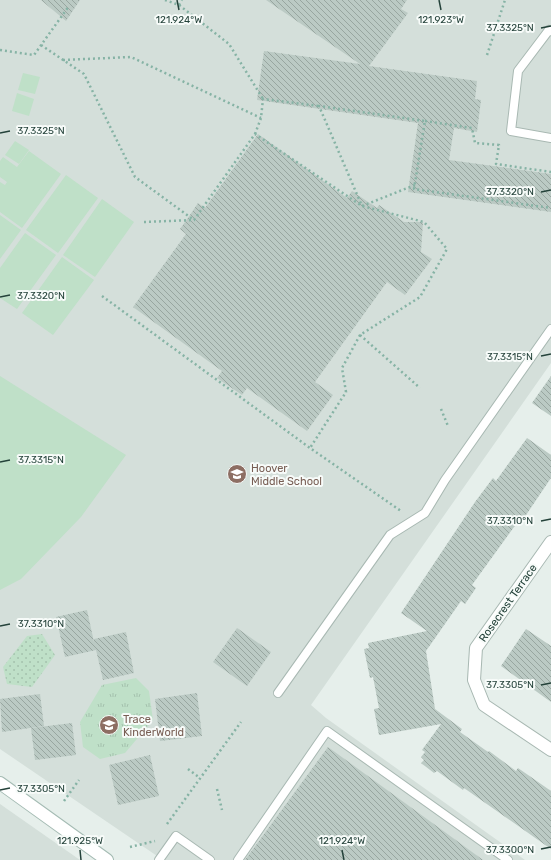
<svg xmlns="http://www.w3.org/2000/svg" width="551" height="860" viewBox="0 0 551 860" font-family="Rubik,sans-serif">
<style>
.built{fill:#d4dfda}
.grass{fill:url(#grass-tufts)}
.park{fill:url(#park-dots)}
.pitch{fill:#bfe0c8}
.building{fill:url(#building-back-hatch)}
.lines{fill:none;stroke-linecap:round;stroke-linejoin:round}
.lane-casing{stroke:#a8b8b2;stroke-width:10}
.street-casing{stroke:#a8b8b2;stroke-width:14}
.secondary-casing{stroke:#a4bbb3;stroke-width:14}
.path{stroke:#86b3a5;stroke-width:2.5;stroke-dasharray:2 3;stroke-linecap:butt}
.lane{stroke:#fff;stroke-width:8}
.street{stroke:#fff;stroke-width:12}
.secondary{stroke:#fff;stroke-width:12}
.ticks{fill:none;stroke:#24423a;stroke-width:1.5}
.labels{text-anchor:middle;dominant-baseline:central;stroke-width:4;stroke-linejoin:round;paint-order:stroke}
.education-label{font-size:11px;fill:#785e54;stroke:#f7fbf9;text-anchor:start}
.street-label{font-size:11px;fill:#24423a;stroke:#f7fbf9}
.ticks-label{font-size:10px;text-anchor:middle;fill:#24423a;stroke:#f7fbf9;stroke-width:4;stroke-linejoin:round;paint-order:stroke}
</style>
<defs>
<pattern id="grass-tufts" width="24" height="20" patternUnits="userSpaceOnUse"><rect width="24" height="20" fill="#bfe0c8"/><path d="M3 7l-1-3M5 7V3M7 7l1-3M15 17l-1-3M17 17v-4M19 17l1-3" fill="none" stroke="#a4c1ad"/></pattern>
<pattern id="park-dots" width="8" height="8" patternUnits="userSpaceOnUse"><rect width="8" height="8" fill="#bfe0c8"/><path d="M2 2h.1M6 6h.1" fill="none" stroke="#a4c1ad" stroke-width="1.8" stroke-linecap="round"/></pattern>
<pattern id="building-back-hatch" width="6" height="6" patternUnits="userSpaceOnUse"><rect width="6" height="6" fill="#bbcac4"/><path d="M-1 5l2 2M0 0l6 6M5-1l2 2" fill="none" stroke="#98a6a0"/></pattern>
</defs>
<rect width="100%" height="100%" fill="#e6efeb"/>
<g class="built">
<polygon points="0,0 551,0 551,363 311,705 326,718 525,860 163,860 0,749"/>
<polygon points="0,804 80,860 0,860"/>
</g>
<polygon class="grass" points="136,678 149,691 153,720 125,753 100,759 83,747 80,722 102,685"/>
<polygon class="park" points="42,634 55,655 32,687 7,684 3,667 27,636"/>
<g class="pitch">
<polygon points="23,73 40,77 35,94 18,90"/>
<polygon points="17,93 34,99 29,116 12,111"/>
<polygon points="15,141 29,150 19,164 5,155"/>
<polygon points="29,151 61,174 22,228 0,212 0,182 5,185 7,182 0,177 0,161 3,157 17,167"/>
<polygon points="66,175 98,198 58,253 26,230"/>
<polygon points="102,199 134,222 95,277 63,255"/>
<polygon points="0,215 21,230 0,259"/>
<polygon points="25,233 56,255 17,309 0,298 0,268"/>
<polygon points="62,257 94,280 53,335 22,313"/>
<polygon points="0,376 126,455 81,517 21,579 0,590"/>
</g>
<g class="building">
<polygon points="41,0 80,0 66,21"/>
<polygon points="266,0 407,0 401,9 408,13 369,66 477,81 475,99 481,100 477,132 454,128 449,160 551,174 551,212 408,192 418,123 257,100 264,51 360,64"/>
<polygon points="258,134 347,198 352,191 377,208 379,205 404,222 423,222 421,252 432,259 405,295 387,282 315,382 333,395 307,431 247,388 242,395 217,378 222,371 133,307 186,234 180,229 192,212 198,203 205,208"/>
<polygon points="551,376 551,416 532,403"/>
<polygon points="527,438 551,455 551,478 524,518 522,516 472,585 476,588 465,604 461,601 426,651 435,709 462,729 460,732 488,752 489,751 516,771 518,768 551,791 551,849 464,788 463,790 437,771 434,773 421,763 424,760 421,757 425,752 422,750 441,724 379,735 374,709 379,708 373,677 370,678 364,649 369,648 368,643 427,631 401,613 475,502 493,478 496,481"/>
<polygon points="87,610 94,642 94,639 126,632 134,673 103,680 96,650 65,657 56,617"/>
<polygon points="237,628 271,652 247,686 213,662"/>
<polygon points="526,629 551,646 551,702 501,666"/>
<polygon points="197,693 202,736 160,741 155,699"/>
<polygon points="40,694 44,726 2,732 0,699"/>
<polygon points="72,723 76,755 35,760 31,728"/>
<polygon points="328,747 442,830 483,860 245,860"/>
<polygon points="150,755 159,796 118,805 109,765"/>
</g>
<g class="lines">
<g class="lane-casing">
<g id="lane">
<polyline points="551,31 549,30 518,71 511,131 551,138"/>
<polyline points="278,693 390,535 425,513 445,480 551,329"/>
<polyline points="159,860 176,836 210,860"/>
<polyline points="238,860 327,731 508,860"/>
</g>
</g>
<g class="street-casing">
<polyline id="street" points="551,542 476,648 474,680 484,705 551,750"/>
</g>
<g class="secondary-casing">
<polyline id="secondary" points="0,783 107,860"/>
</g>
<g class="path">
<polyline points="165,0 179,5 229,44 263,99"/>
<polyline points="179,5 182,0"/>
<polyline points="41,45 84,74 135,177 194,220"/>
<polyline points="0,50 34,55 69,6"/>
<polyline points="487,55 505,0"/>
<polyline points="63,60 131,57 261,118"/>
<polyline points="425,121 472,128 475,143 499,145 496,164 551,172"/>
<polyline points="255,134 261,118 263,99 319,106"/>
<polyline points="415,185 362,206 319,106 425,121 414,189 551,208"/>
<polyline points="144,222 194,220 255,134 362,206 424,222 447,249 420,297 360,335 342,368 346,392 310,448"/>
<polyline points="102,296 310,448 401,511"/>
<polyline points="360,335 420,388"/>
<polyline points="441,409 448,426"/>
<polyline points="188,769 200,778"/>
<polyline points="217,789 222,810"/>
<polyline points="64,801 79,780"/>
<polyline points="167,824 241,722"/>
<polyline points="130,847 155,841"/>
</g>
<use href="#lane" class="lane"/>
<use href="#street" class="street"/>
<use href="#secondary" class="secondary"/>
</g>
<path class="ticks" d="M 177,0 L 179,10M 439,0 L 441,10M 541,28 L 551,26M 0,133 L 10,131M 541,192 L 551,190M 0,297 L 10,295M 541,356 L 551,354M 0,462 L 10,460M 541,521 L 551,519M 0,626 L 10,624M 541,685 L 551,683M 0,790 L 10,788M 541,849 L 551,847M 80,850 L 81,860M 342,850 L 344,860"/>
<defs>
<g id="school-disc" transform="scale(1)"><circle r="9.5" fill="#8d6e63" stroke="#f7fbf9"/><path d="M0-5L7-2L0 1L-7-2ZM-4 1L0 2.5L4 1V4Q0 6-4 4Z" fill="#fff"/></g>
</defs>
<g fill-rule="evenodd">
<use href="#school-disc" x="237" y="474"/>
<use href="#school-disc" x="109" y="725"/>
</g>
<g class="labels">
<g class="education-label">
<text x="251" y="468">Hoover<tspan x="251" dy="13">Middle School</tspan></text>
<text x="123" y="719">Trace<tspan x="123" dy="13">KinderWorld</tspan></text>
</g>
<g class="street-label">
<text transform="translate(508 603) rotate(-55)">Rosecrest Terrace</text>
</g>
</g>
<g class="ticks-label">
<text x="179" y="23">121.924°W</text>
<text x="441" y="23">121.923°W</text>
<text x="510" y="31">37.3325°N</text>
<text x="41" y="134">37.3325°N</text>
<text x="510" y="195">37.3320°N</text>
<text x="41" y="299">37.3320°N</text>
<text x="510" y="360">37.3315°N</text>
<text x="41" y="463">37.3315°N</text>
<text x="510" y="524">37.3310°N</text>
<text x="41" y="627">37.3310°N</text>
<text x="510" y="688">37.3305°N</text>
<text x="41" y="792">37.3305°N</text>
<text x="80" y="844">121.925°W</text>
<text x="342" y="844">121.924°W</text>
<text x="510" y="853">37.3300°N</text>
</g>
</svg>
